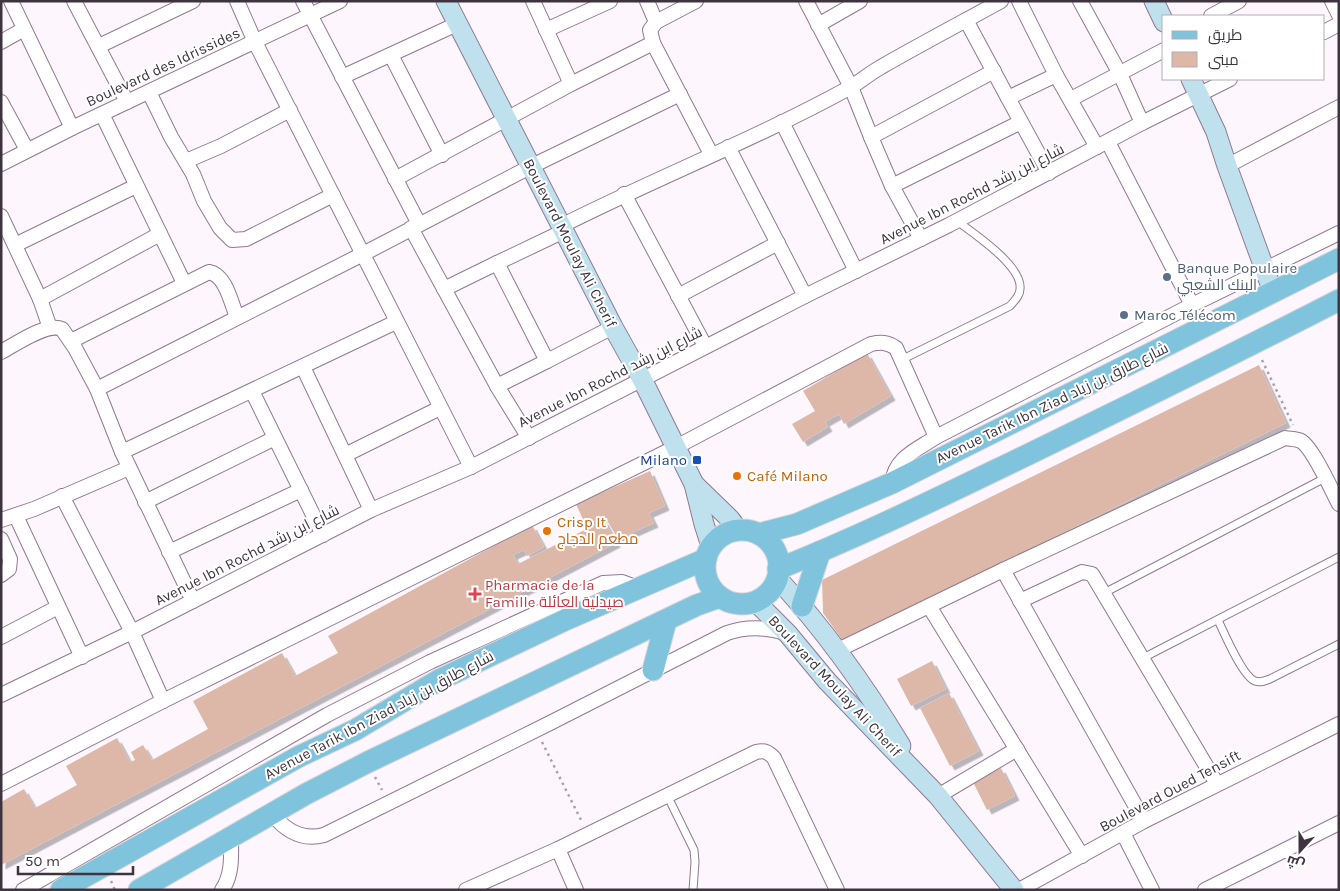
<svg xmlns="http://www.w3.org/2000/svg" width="1340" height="891" viewBox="0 0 1340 891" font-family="Karla,Cairo,sans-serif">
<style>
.building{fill:#ddb8a8;filter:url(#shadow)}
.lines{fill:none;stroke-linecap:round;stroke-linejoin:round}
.lane-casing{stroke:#917892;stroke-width:9}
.street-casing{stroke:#917892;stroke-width:16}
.secondary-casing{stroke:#917892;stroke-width:21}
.primary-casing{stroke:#d8d6d9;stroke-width:23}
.path{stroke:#aaa2aa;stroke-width:2.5;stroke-dasharray:2.5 4;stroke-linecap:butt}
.lane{stroke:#fff;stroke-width:7}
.street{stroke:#fff;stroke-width:14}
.secondary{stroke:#bfe1ee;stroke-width:19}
.primary{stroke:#80c3dd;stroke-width:21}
.service-dot{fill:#5c6f8a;stroke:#fff;stroke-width:2}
.transit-dot{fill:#1a4fb4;stroke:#fff;stroke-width:2}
.food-dot{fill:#e8710a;stroke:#fff;stroke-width:2}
.health-dot{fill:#e0444e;stroke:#fff;stroke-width:2}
.labels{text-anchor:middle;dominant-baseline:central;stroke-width:4;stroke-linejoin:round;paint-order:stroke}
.street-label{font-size:15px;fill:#3e343f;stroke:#fff}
.service-label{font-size:15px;fill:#4e5e75;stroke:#fff;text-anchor:start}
.transit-label{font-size:15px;fill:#164399;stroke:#fff;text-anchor:end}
.food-label{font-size:15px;fill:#c56008;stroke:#fff;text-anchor:start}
.health-label{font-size:15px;fill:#be3a42;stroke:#fff;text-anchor:start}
</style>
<defs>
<filter id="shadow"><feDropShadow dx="4.5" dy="4.5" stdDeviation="0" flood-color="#0004"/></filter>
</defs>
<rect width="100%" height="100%" fill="#fdf7fd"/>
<g class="building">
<polygon points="867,353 891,396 844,424 839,414 825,422 828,427 803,442 792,424 815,411 803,391"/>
<polygon points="1259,365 1286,423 843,641 823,613 822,580"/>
<polygon points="650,471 665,506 649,513 654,523 618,539 605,517 586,526 576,504"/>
<polygon points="604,520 616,543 1,865 1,802 24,789 35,808 77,785 66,766 117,738 130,762 135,760 131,752 143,745 152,760 208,729 193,701 282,653 295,676 338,653 328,636 532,525 544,547 527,556 524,550 513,555 518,564"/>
<polygon points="932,661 946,689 911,706 897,679"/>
<polygon points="949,693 979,751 950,766 920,708"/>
<polygon points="1001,768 1015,796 987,810 973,782"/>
</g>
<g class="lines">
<g class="lane-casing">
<g id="lane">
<path d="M 901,360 L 1010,306 C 1014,301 1020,296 1020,289 C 1023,266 973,233 957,221"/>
<polyline points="1104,593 1325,478"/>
<path d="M 1218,620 C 1224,633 1243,677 1255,681 C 1260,683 1265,681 1270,679 L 1339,644"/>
<polyline points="1143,658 1339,557"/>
<polyline points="667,795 694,850 695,862 693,890"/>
</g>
</g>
<g class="street-casing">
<g id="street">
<polyline points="11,1 72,128"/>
<polyline points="74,1 127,102"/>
<polyline points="237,1 255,42 471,467"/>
<polyline points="303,1 419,224"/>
<polyline points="533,1 571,84"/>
<polyline points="647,1 656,22"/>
<polyline points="696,1 656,22 650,30 653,43 711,154"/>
<polyline points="806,1 851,87 871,137"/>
<polyline points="1019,1 1056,75 1097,147"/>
<polyline points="1080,1 1120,74 1142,123"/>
<polyline points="1332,1 1339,15"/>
<polyline points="1211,16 1239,1"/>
<polyline points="966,20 1008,98"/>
<polyline points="818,25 860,1"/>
<polyline points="546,30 610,1"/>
<polyline points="1324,32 1339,24"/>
<polyline points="1,42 24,29"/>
<polyline points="99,46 193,1"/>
<polyline points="391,55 442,155"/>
<polyline points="342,77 457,24"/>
<polyline points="149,92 171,137 193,174 204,201 220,228 232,240 246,239 333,195"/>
<polyline points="1071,99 1164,50"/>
<polyline points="1,102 27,150"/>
<polyline points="102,114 184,283"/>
<polyline points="782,122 856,271"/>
<polyline points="1108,142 1192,305"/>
<polyline points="728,147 805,296"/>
<polyline points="186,161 221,146 290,110"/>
<polyline points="1,164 72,128 340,1"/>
<polyline points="1227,166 1339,107"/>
<polyline points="1049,173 1008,98 1056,75"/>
<polyline points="395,179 571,84 653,43"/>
<polyline points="892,186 871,137 994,71"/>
<polyline points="624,194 705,346"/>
<polyline points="1,216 40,299"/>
<path d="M 561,226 C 656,178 756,139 849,88 C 860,82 870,73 881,67 C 921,44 961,23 1001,1"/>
<polyline points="411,228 497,386"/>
<polyline points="921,239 892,186 1021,122"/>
<polyline points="15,245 136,186"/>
<polyline points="444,289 497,263"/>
<polyline points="678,296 778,243"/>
<polyline points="50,328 40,299 160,234"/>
<path d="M 71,341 L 209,272 C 226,275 231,303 237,317"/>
<path d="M 1,352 C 16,344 47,322 62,329 L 75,348 L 97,389 L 122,452 L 396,322"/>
<polyline points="547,361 613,327"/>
<polyline points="303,367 371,510"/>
<polyline points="97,389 363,254 530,167 680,94"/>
<polyline points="252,391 323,535"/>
<polyline points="529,438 497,386 547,361 497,263 564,231"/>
<polyline points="122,452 193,601"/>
<polyline points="345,455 440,408"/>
<path d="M 892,483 C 895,457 917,450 936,437 L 1192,305 L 1339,233"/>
<polyline points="62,496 132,632 163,701"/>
<polyline points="145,502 275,438"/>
<polyline points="16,516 82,657"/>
<polyline points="1,520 34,509 129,468"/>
<polyline points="1,539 10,559 9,569 1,575"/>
<polyline points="169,552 301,490"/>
<polyline points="1003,570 1144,821"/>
<polyline points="1020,601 1082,572 1092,574 1217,784"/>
<polyline points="929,606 1082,856"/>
<polyline points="1,637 58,607"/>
<path d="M 836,651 L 1003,570 L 1285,438 C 1290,439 1297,439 1301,441 C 1313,448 1332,491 1339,504"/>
<polyline points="1,695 132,632 371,510 471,467 805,296 949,225 1142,123 1230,79"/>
<path d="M 1,784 L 163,701 L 676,447 L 871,344 C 881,342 887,342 896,348 L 936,437"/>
<polyline points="938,796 1017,749"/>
<path d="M 272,814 C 285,830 302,841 324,835 L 550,723 L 727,633 C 747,626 766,627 786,633"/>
<polyline points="1123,833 1152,890"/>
<polyline points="558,849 576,890"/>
<polyline points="23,890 327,715 430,662 603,583 622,582 638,588"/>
<path d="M 222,890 C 233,874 231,855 231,837"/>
<path d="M 466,890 L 558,849 L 756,752 C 765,750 768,752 774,758 L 837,890"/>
<polyline points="1019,890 1144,821 1339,724"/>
<polyline points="1205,890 1339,823"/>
</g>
</g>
<g class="secondary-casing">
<g id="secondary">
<polyline points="446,1 613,327 642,379 694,484 704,524 711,546"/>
<polyline points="1154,1 1164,22"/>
<polyline points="1191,79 1216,132 1227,166 1273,292"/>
<polyline points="694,484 730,519 738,530"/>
<path d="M 777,578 C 824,629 865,686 901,746"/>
<polyline points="755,601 788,634 827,681 938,796 1014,890"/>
</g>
</g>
<g class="primary-casing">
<g id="primary">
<circle cx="742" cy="567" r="37"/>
<polyline points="759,534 797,524 892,483 1339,259"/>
<path d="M 778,569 C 861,536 942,496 1023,457 C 1128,406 1234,354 1339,300"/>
<polyline points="802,606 820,552"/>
<polyline points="653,670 666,621"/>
<polyline points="61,890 298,757 355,730 439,680 565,620 706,559"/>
<polyline points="139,890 306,794 368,762 697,605 720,597"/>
</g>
</g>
<g class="path">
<polyline points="1262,360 1293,425"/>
<polyline points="542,742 582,822"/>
<polyline points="375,777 382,790"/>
<polyline points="111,881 115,890"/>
</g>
<use href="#lane" class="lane"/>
<use href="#street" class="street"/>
<use href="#secondary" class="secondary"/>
<use href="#primary" class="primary"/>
</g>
<g class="service-dot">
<circle cx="1167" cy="277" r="5"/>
<circle cx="1124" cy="315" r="5"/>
</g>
<rect class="transit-dot" x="692" y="455" width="10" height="10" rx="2.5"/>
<g class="food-dot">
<circle cx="737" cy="476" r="5"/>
<circle cx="547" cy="531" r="5"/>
</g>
<path class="health-dot" d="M472.5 586.5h5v5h5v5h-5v5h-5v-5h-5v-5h5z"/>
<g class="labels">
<g class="street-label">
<text transform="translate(163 67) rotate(-25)">Boulevard des Idrissides</text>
<text transform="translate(972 194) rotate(-27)">Avenue Ibn Rochd شارع ابن رشد</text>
<text transform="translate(570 243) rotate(63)">Boulevard Moulay Ali Cherif</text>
<text transform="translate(610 377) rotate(-27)">Avenue Ibn Rochd شارع ابن رشد</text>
<text transform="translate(1052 403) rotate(-26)">Avenue Tarik Ibn Ziad شارع طارق بن زياد</text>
<text transform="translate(247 555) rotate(-27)">Avenue Ibn Rochd شارع ابن رشد</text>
<text transform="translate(835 686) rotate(47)">Boulevard Moulay Ali Cherif</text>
<text transform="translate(379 715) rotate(-28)">Avenue Tarik Ibn Ziad شارع طارق بن زياد</text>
<text transform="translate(1170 791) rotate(-28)">Boulevard Oued Tensift</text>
</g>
<g class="service-label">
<text x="1177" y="268">Banque Populaire<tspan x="1177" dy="17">البنك الشعبي</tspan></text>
<text x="1134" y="315">Maroc Télécom</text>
</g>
<g class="transit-label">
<text x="687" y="460">Milano</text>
</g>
<g class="food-label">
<text x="747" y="476">Café Milano</text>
<text x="557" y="522">Crisp It<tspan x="557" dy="17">مطعم الدجاج</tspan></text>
</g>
<g class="health-label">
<text x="485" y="585">Pharmacie de la<tspan x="485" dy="17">Famille صيدلية العائلة</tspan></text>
</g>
</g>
<rect width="1340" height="891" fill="none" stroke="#3e343f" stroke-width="5"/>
<rect x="1162" y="15" width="162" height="65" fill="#ffffff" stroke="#b2aeb2"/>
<rect x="1172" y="31" width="25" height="8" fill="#80c3dd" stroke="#b2aeb2"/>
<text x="1208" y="40" font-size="15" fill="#3e343f">طريق</text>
<rect x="1172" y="52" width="25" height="15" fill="#ddb8a8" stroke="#b2aeb2"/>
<text x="1208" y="65" font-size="15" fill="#3e343f">مبنى</text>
<g transform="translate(1300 851) rotate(201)" stroke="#ffffff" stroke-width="4" paint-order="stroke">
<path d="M0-4L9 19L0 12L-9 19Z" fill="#3e343f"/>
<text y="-8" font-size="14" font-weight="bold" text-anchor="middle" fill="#3e343f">ش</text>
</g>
<path d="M18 866v8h115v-8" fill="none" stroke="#3e343f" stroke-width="2.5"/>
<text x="25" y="866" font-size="15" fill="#3e343f" stroke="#ffffff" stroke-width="4" paint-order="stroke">50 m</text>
</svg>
